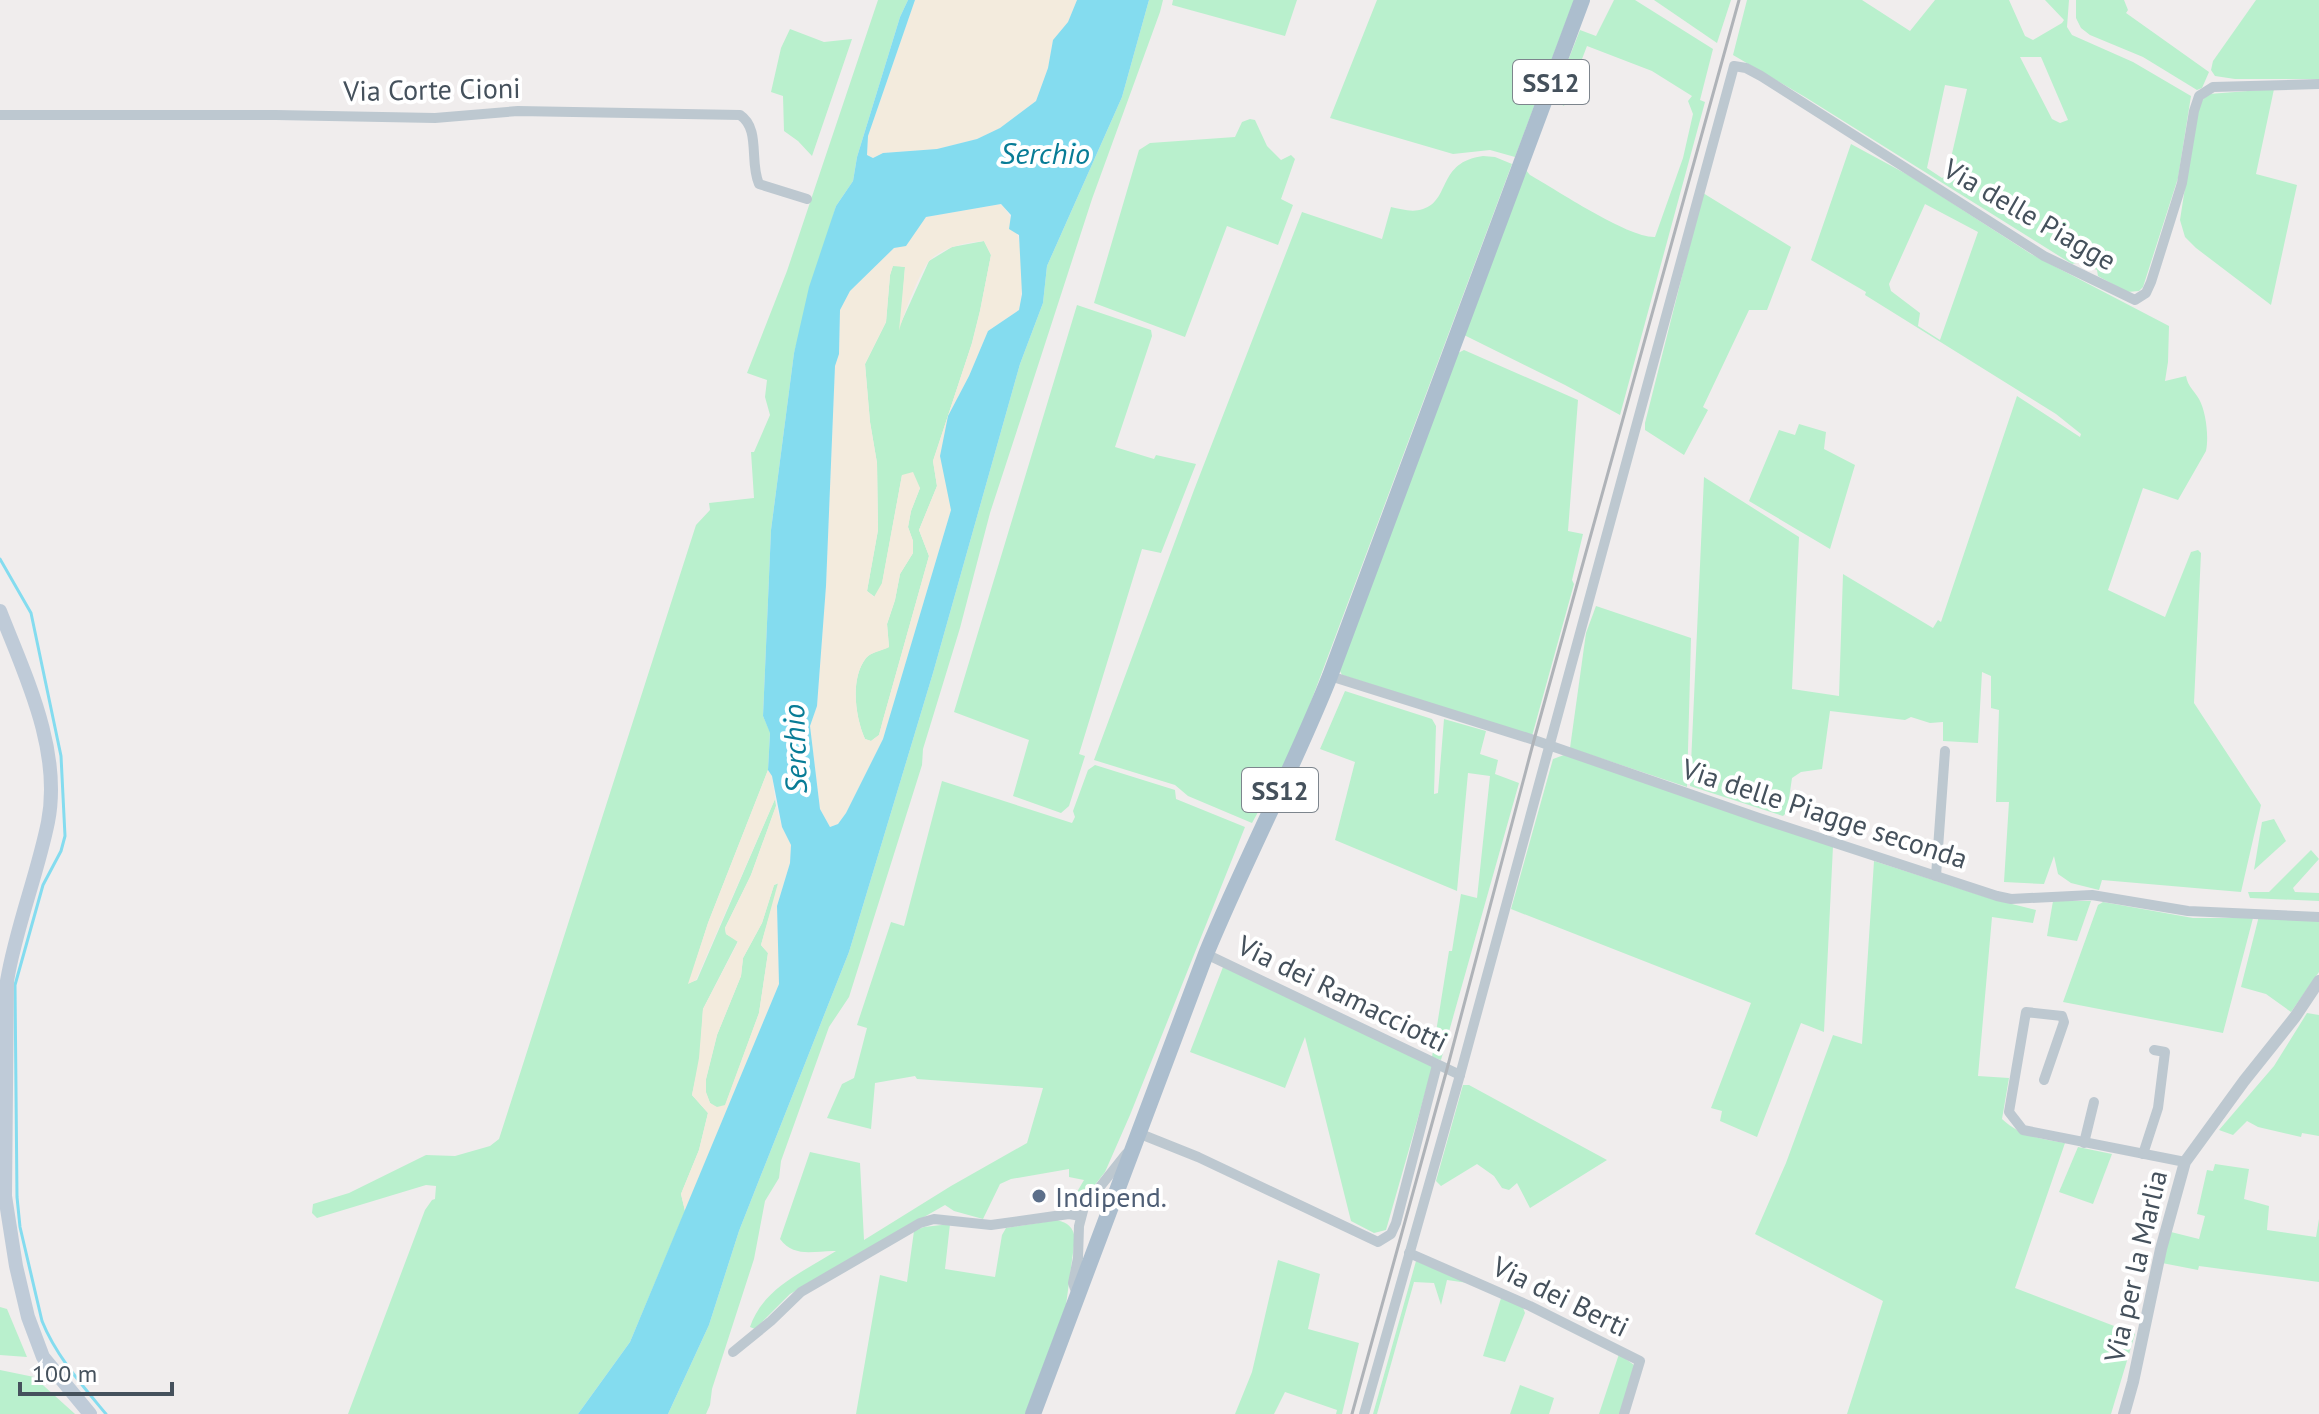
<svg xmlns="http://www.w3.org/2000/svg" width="2319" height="1414" viewBox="0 0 2319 1414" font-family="'PT Sans',sans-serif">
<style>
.green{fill:#b9f0cd;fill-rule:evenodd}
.sand{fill:#f3ebdd;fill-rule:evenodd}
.water{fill:#84dcef;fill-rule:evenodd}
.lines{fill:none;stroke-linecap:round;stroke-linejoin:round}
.stream{stroke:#84dcef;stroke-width:3}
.minor{stroke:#bdc8d0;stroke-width:10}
.tertiary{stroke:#bdc8d0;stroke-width:12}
.secondary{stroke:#bfcbd8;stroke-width:14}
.primary{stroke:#acbece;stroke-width:16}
.rail{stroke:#afb3b8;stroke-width:3}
.service-dot{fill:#5c6f8a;stroke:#fff;stroke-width:3}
.labels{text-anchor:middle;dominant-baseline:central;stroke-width:8;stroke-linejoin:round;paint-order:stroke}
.shield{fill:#fff;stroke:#7d858d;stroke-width:2}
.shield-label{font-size:26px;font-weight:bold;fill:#45515c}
.street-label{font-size:28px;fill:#45515c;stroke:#fff}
.service-label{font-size:28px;fill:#4e5e75;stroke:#fff;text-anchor:start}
.water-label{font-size:30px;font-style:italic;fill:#087c96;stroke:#fff}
</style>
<rect width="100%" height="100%" fill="#f0eded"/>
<g class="green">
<polygon points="878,0 908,0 900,17 857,157 853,181 836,206 794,353 771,530 763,716 770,732 768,770 708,923 689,983 697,980 775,799 776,806 751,875 725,928 726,934 738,941 703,1009 700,1058 692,1095 708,1113 699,1150 681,1194 685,1211 630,1342 578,1414 348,1414 425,1210 432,1200 435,1199 436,1186 426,1185 317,1218 312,1213 313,1204 349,1193 426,1155 455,1156 490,1146 499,1139 696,525 710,510 709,503 754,498 751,452 754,452 770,415 765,397 767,380 747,373 787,271"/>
<polygon points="1149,0 1163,0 1160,12 1092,199 1021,418 990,513 960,628 923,749 922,765 849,997 829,1027 781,1161 779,1178 765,1201 754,1259 712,1389 710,1405 706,1414 668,1414 709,1325 739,1231 849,952 933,673 1020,364 1043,303 1047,266 1122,97"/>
<polygon points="1173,0 1297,0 1285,36 1172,5"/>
<polygon points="1377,0 1574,0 1515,157 1490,150 1453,154 1330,118"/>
<path d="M 1614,0 L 1635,0 L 1713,49 L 1700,100 L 1705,102 L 1620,415 L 1565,385 L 1462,334 L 1525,169 L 1530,175 C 1557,190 1628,238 1655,237 L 1683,158 L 1693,114 L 1688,101 L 1692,96 L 1652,71 L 1587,46 L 1564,106 L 1553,99 L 1580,30 L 1596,36 Z"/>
<polygon points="1654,0 1731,0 1717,43"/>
<path d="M 1747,0 L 1862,0 L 1910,31 L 1935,0 L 2009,0 L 2025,36 L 2033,40 L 2062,23 L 2064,20 L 2045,0 L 2069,0 L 2067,27 L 2072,35 L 2133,62 L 2191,96 L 2178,178 L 2143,287 L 2139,291 L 2127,292 L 2098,276 L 2097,270 L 2080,262 L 2072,264 L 1805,97 L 1733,55 ZM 2020,57 L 2041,57 L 2068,120 L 2060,123 L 2052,119 ZM 1945,85 L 1967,89 L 1947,175 L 1942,178 L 1927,168 Z"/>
<polygon points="2076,0 2124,0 2128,10 2126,13 2209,72 2202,88 2197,90 2143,57 2090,35 2081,28 2076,18"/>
<polygon points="2256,0 2319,0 2319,79 2235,79 2215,76 2211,70 2213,61"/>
<polygon points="790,29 824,42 852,39 812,156 798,141 784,131 783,96 771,92 781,48"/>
<polygon points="2274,89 2256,174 2297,185 2271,305 2196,248 2185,237 2180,220 2198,104 2209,94"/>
<polygon points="1250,119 1255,120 1267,146 1281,160 1291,155 1295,159 1281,199 1293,205 1278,245 1227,226 1185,337 1094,303 1139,150 1150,143 1235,137 1242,122"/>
<path d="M 1851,144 L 1910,176 L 2031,254 L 2169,326 L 2168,362 L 2165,381 L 2186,376 C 2188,387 2194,390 2199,399 C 2206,411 2209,437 2206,451 L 2178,500 L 2143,488 L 2108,590 L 2165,617 L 2191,552 L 2198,550 L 2201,553 L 2194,703 L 2261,805 L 2241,892 L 2102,880 L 2099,890 L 2071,883 L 2058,874 L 2054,856 L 2044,884 L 2004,882 L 2009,802 L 1996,802 L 1999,710 L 1991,708 L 1991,676 L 1982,672 L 1978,743 L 1943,741 L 1943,722 L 1930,723 L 1911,717 L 1905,720 L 1830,711 L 1822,769 L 1801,772 L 1792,778 L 1787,812 L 1783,816 L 1690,786 L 1704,477 L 1799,537 L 1792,689 L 1839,696 L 1843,574 L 1933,628 L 1938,620 L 1941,622 L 2017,396 L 2080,437 L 2081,434 L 2056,414 L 1865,295 L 1866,292 L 1811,260 ZM 1925,204 L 1978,232 L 1940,340 L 1918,326 L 1920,313 L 1891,291 L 1889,284 Z"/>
<path d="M 1483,156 L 1495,157 L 1512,164 L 1294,747 L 1252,823 L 1188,796 L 1175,785 L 1094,760 L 1194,490 L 1302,212 L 1382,239 L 1391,207 C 1401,209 1412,213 1423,209 C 1451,200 1437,162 1483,156 Z"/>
<polygon points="1703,193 1791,247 1767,310 1749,310 1703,407 1708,410 1684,455 1645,430 1645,423"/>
<path d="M 984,241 L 991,255 L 980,311 L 972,343 L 933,461 L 937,486 L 919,530 L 929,556 L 883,720 L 879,735 L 871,741 L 865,739 C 855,717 850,678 866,658 C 871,652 882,650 889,647 L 887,624 L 895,600 L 900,574 L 913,553 L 913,541 L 908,527 L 911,511 L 920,488 L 902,475 L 882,584 L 875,597 L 867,591 L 878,530 L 877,463 L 870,422 L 865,364 L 886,322 L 890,275 L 893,265 L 905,267 L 901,323 L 929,261 L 952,247 Z"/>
<polygon points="1077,305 1151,330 1152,336 1115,447 1154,459 1156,455 1196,464 1161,553 1142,549 1079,754 1085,756 1069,806 1061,813 1013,796 1029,740 954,712"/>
<polygon points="1464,350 1578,400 1568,531 1583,534 1572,580 1574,584 1532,736 1342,675 1339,669 1458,353"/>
<polygon points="1799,424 1826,432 1824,449 1855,465 1830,549 1749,501 1779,430 1795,435"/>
<polygon points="1596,606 1691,638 1687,787 1570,748 1586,633"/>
<polygon points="1345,691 1432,719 1436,726 1434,794 1438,793 1444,719 1486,731 1480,754 1498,760 1495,774 1519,783 1441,1060 1432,1057 1449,951 1452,951 1461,894 1477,898 1490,776 1468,773 1457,891 1335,840 1355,762 1320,749"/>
<polygon points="1564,755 1833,846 1824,1032 1801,1023 1757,1137 1720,1121 1722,1111 1711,1108 1751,1003 1511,909 1553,759"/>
<path d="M 1095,765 L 1175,790 L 1176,799 L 1245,827 L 1130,1115 L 1105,1172 L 1086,1196 L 1077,1203 L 1070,1204 L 1084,1180 L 1069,1177 L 1069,1169 L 1011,1179 L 1000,1184 L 983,1219 L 954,1211 L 945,1205 L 790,1294 L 755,1329 L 750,1327 C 763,1288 803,1272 836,1251 C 816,1250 795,1259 780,1239 L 810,1152 L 860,1163 L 864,1240 L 951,1186 L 1027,1143 L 1043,1088 L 917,1079 L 915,1076 L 875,1083 L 871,1129 L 827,1118 L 842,1084 L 854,1078 L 867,1028 L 857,1025 L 891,922 L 904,926 L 942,781 L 1072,823 L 1075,817 L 1073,811 L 1088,770 Z"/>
<polygon points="2274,819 2286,841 2254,870 2262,822"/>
<polygon points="2311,850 2319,859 2293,888 2295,892 2319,893 2319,901 2250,898 2248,892 2269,892"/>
<path d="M 1874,861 L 1992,899 L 2036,910 L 2033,923 L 1992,917 L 1978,1076 L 2009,1078 L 2002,1119 C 2020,1136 2040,1139 2065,1143 L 2015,1288 L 2135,1334 L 2111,1414 L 1847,1414 L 1883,1301 L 1755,1234 L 1786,1163 L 1833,1035 L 1862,1044 Z"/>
<polygon points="779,883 761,945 768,953 759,1013 725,1106 717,1108 710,1103 706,1093 706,1079 717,1035 741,976 743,958 762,923 774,885"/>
<polygon points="2053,901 2091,901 2077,941 2047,936"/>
<polygon points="2103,902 2193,918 2253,918 2223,1033 2063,1002 2098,905"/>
<polygon points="2259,916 2319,918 2319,972 2291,1012 2266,994 2241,987"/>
<polygon points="1223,967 1433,1065 1386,1230 1374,1233 1351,1221 1305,1037 1285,1088 1190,1052"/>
<polygon points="2307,1013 2319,1015 2319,1136 2302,1133 2301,1137 2258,1127 2247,1121 2233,1135 2219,1130 2274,1066"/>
<polygon points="1463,1085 1469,1085 1607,1160 1530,1208 1517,1183 1509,1190 1502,1188 1494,1176 1477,1164 1441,1186 1436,1181"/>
<polygon points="2078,1147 2112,1154 2093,1204 2059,1192"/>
<polygon points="2215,1164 2249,1169 2244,1199 2269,1206 2267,1230 2316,1237 2319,1219 2319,1282 2199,1266 2198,1270 2162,1263 2171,1232 2199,1239 2205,1216 2197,1214 2207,1170 2213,1171"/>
<path d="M 1057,1220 C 1068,1223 1073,1227 1075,1238 L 1066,1305 L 1025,1414 L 856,1414 L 880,1275 L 907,1282 L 914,1231 L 924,1227 L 950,1224 L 945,1269 L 995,1277 L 1002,1235 L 1006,1228 Z"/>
<polygon points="1278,1260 1320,1274 1308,1329 1359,1343 1342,1414 1336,1414 1337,1410 1285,1392 1274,1414 1235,1414 1252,1372"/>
<polygon points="1416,1261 1468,1283 1447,1280 1441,1305 1434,1283 1414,1282 1377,1414 1373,1414"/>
<polygon points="1502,1295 1522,1305 1525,1313 1505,1362 1483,1356"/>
<polygon points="0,1307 7,1309 27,1357 0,1355"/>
<polygon points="1619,1354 1634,1365 1621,1414 1599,1414"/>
<polygon points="0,1370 34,1377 75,1414 0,1414"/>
<polygon points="1520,1385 1554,1398 1549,1414 1510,1414"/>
</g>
<g class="sand">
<polygon points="915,0 1077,0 1068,22 1053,40 1048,68 1036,101 1000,128 977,139 937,149 883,153 873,158 867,155 868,136"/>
<path d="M 1001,204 C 1025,231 1025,276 1019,310 L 988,331 L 969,376 L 948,416 L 951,510 L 883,739 L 846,813 L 838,824 L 830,827 L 820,809 L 810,726 L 817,706 L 826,586 L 835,366 L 839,354 L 840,310 L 850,291 L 894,248 L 906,245 L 926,217 ZM 984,241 L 991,255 L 980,311 L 972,343 L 933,461 L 937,486 L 919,530 L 929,556 L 883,720 L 879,735 L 871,741 L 865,739 C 855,717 850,678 866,658 C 871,652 882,651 889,647 L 887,624 L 895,600 L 900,574 L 913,553 L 913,541 L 908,527 L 911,511 L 920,488 L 913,472 L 902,475 L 882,583 L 874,597 L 867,591 L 878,530 L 877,463 L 870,422 L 865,364 L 886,322 L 890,275 L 893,266 L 905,267 L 899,331 C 903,316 920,270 930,260 C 945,246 965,243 984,241 Z"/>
<polygon points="768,770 772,776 775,799 696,980 688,984 708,923"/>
<path d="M 776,806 L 782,827 L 791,845 L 790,863 L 777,906 L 779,984 L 685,1211 L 681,1194 L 699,1150 L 708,1113 L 692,1095 L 699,1058 L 703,1009 L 738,942 L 726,934 L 725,928 L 751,875 ZM 778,883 L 761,945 L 768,953 L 759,1013 L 725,1105 L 717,1107 L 710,1103 L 706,1092 L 706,1079 L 717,1035 L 741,976 L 743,958 L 762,923 L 774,885 Z"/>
</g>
<path class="water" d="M 908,0 L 915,0 L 868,136 L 867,155 L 873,158 L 883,153 L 937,149 L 977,139 L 1000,128 L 1036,101 L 1048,68 L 1053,40 L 1068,22 L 1077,0 L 1149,0 L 1122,97 L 1047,266 L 1043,303 L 1020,364 L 933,673 L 849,952 L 739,1231 L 709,1325 L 668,1414 L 578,1414 L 630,1342 L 779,984 L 777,906 L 790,863 L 791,845 L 782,827 L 772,776 L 768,770 L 770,733 L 763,716 L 771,530 L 794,353 L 809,287 L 836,206 L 853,181 L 857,157 L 900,17 ZM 1001,204 L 1011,215 L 1009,229 L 1019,235 L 1022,294 L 1019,310 L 988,331 L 969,376 L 948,416 L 940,456 L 951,510 L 883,739 L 846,813 L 838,824 L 830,827 L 820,809 L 810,726 L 817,706 L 826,586 L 835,366 L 839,354 L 840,310 L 850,291 L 894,248 L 906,246 L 926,217 Z"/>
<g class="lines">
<path class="stream" d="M 0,559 L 31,613 L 61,756 L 65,836 L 61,851 L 43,885 L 15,985 L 17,1197 L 20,1227 L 42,1321 C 56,1356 82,1385 106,1414"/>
<g class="minor">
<path d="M 0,115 L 276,115 L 435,118 L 518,111 L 740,115 C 761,129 749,162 759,184 L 807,199"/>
<polyline points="1330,676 1534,740 1759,818 1997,896 2011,899 2092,895 2188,911 2319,917"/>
<polyline points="1936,876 1945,751"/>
<polyline points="1206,954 1460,1075"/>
<polyline points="2044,1080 2064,1022 2062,1016 2026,1012 2009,1112 2023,1130 2185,1162"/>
<polyline points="1138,1133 1198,1157 1378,1242 1391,1234 1396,1223 1437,1065"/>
<polyline points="2084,1143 2094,1102"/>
<polyline points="2143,1154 2158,1108 2165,1052 2154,1050"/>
<polyline points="1409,1253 1530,1306 1640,1361 1624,1414"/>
<polyline points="1078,1297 1073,1283 1078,1258 1079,1226 1084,1207 1126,1154"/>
<polyline points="733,1352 771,1321 801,1292 920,1223 934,1219 991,1225 1069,1214 1081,1216"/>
<polyline points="1364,1414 1460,1075 1734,66 1746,68 1761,76 2044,256 2135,300 2146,293 2151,282 2182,183 2194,111 2199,96 2213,87 2319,84"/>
</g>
<polyline class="tertiary" points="2124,1414 2133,1382 2161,1249 2185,1162 2244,1081 2295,1017 2319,981"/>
<path class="secondary" d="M 0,611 C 25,675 62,750 48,822 C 37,876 16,927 7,981 L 5,1196 L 16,1266 L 28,1317 L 43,1357 L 90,1414"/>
<path class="primary" d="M 1033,1414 L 1206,954 C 1245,860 1292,771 1330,676 L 1582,0"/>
<polyline class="rail" points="1352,1414 1447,1069 1534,740 1739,0"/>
</g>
<circle class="service-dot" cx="1039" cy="1196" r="8"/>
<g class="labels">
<g class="shield">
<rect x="1513" y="60" width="76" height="44" rx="6"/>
<rect x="1242" y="768" width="76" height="44" rx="6"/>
</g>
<g class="shield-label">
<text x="1551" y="82">SS12</text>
<text x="1280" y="790">SS12</text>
</g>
<g class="street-label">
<text transform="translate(432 89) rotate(-1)">Via Corte Cioni</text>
<text transform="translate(2030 214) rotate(30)">Via delle Piagge</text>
<text transform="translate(1825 813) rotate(18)">Via delle Piagge seconda</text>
<text transform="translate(1343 993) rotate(26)">Via dei Ramacciotti</text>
<text transform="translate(2135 1266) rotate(-77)">Via per la Marlia</text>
<text transform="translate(1561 1296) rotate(26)">Via dei Berti</text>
</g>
<g class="service-label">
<text x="1055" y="1196">Indipend.</text>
</g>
<g class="water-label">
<text x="1045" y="152">Serchio</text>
<text transform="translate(794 749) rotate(-92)">Serchio</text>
</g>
</g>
<path d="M20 1382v12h152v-12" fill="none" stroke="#45515c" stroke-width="4"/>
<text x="32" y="1382" font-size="24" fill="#45515c" stroke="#ffffff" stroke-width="6" paint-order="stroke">100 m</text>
</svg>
